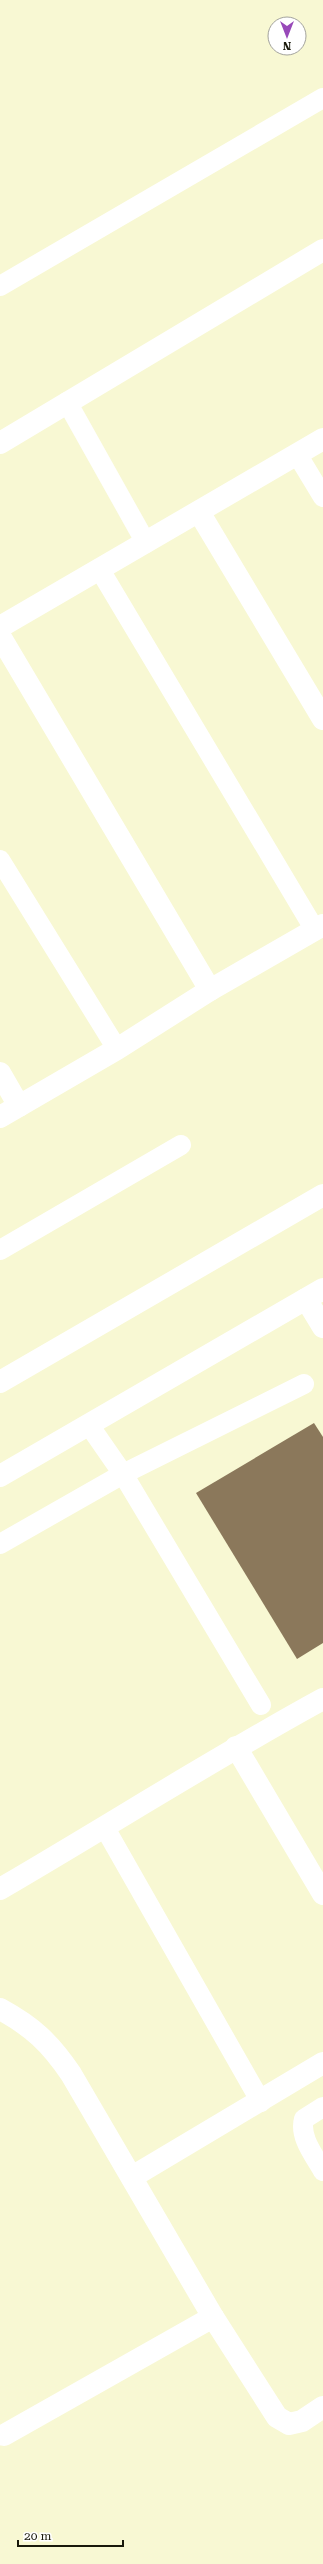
<svg xmlns="http://www.w3.org/2000/svg" width="323" height="2564" viewBox="0 0 323 2564" font-family="'Roboto Serif',serif">
<style>
.building{fill:#8b785b}
.lines{fill:none;stroke-linecap:round;stroke-linejoin:round}
.lane{stroke:#fff;stroke-width:20}
.street{stroke:#fff;stroke-width:22}
</style>
<rect width="100%" height="100%" fill="#f8f8d3"/>
<polygon class="building" points="314,1423 323,1437 323,1643 297,1659 196,1493"/>
<g class="lines">
<g class="lane">
<polyline points="0,286 323,98"/>
<polyline points="67,402 146,543"/>
<polyline points="297,454 323,497"/>
<polyline points="100,570 315,930"/>
<polyline points="0,860 117,1049"/>
<polyline points="0,1250 181,1145"/>
<polyline points="89,1425 123,1474 261,1705"/>
<polyline points="0,1544 123,1474 304,1384"/>
<polyline points="105,1828 261,2102"/>
<path d="M 323,2107 L 304,2119 C 299,2137 314,2155 323,2171"/>
</g>
<g class="street">
<polyline points="0,443 323,250"/>
<polyline points="199,512 323,719"/>
<polyline points="0,627 323,439"/>
<polyline points="0,636 210,990"/>
<polyline points="0,1073 19,1106"/>
<polyline points="0,1117 117,1049 210,990 323,925"/>
<polyline points="306,1299 323,1327"/>
<polyline points="0,1382 323,1195"/>
<polyline points="0,1476 323,1289"/>
<polyline points="236,1747 323,1894"/>
<path d="M 0,1889 C 108,1826 213,1759 323,1699"/>
<path d="M 0,2009 C 33,2027 50,2043 71,2074 L 213,2317 L 277,2417 L 289,2424 L 302,2421 L 323,2407"/>
<polyline points="132,2177 323,2063"/>
<polyline points="4,2435 213,2317"/>
</g>
</g>
<g transform="translate(287 36) rotate(180)"><circle r="19" fill="#ffffff" stroke="#a3a39d"/>
<path d="M0-3L7 15L0 10L-7 15Z" fill="#9849b9"/>
<text y="-6" font-size="11" font-weight="bold" text-anchor="middle" fill="#19190b">N</text>
</g>
<path d="M18 2540v6h105v-6" fill="none" stroke="#19190b" stroke-width="2"/>
<text x="24" y="2540" font-size="12" fill="#19190b" stroke="#ffffff" stroke-width="3" paint-order="stroke">20 m</text>
</svg>
